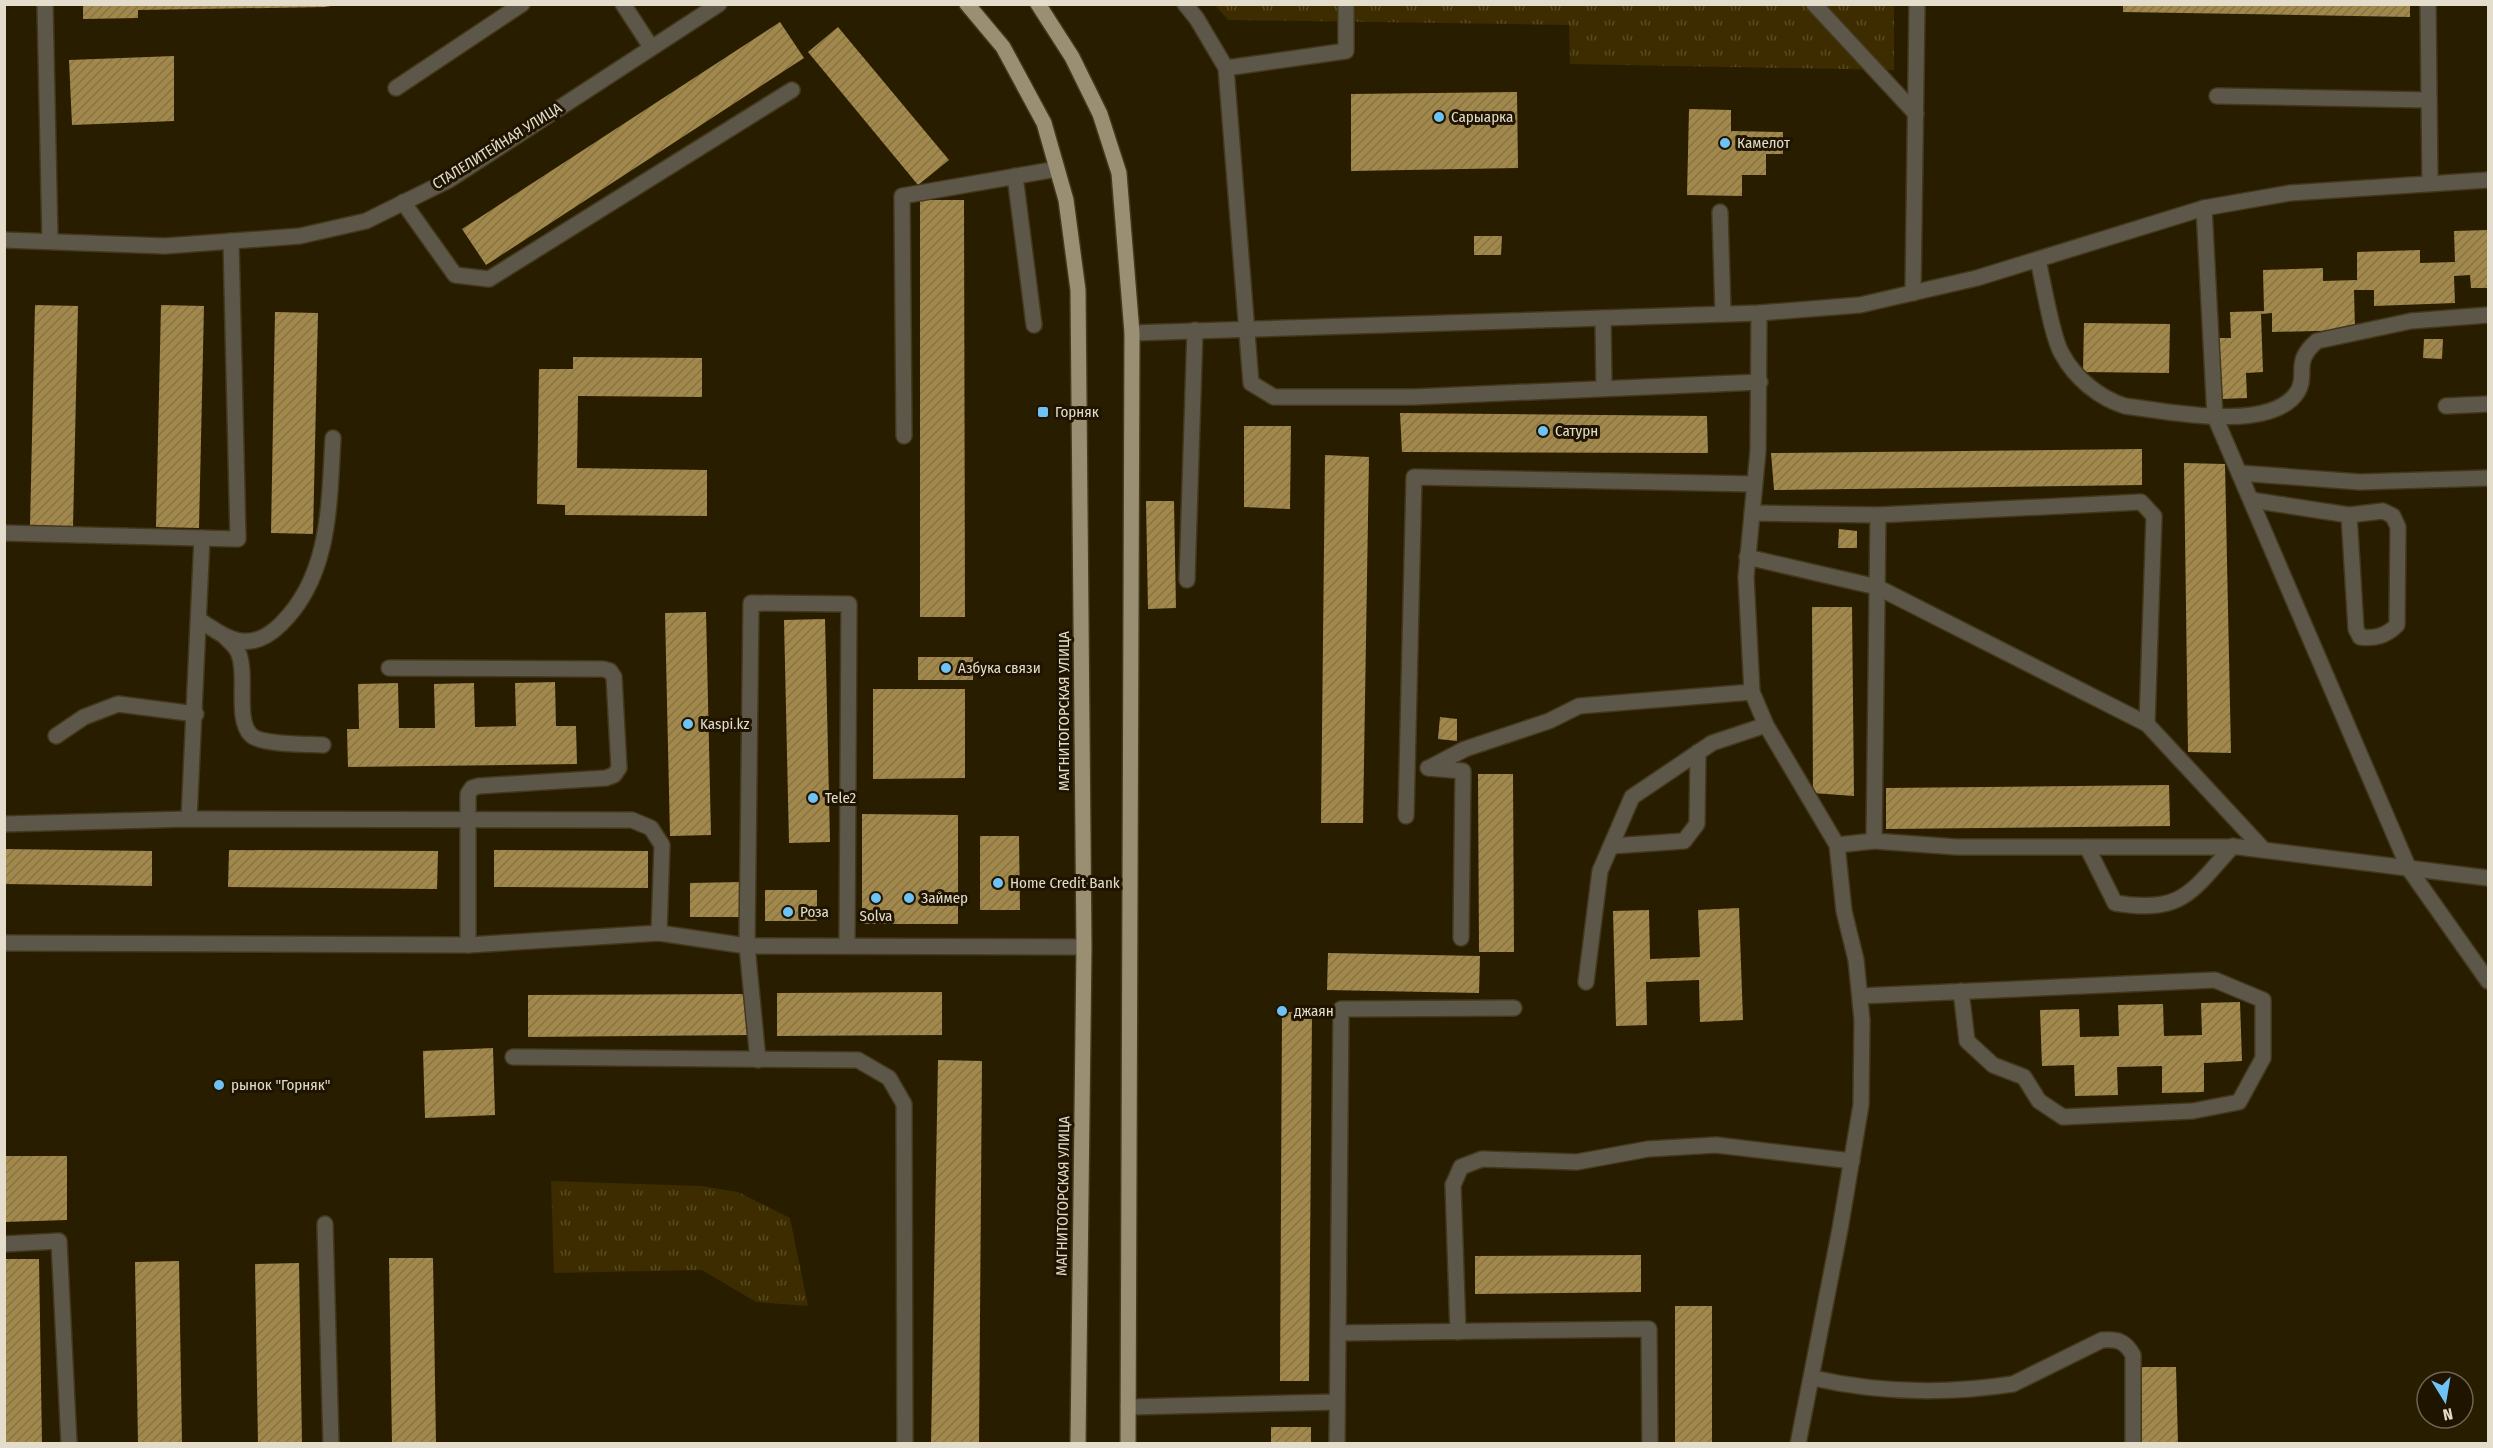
<svg xmlns="http://www.w3.org/2000/svg" width="2493" height="1448" viewBox="0 0 2493 1448" font-family="'Fira Sans Condensed',sans-serif">
<style>
.grass{fill:url(#grass-tufts)}
.building{fill:url(#building-hatch)}
.lines{fill:none;stroke-linecap:round;stroke-linejoin:round}
.minor-casing{stroke:#43381c;stroke-width:18}
.major-casing{stroke:#43381c;stroke-width:18}
.minor{stroke:#5d574a;stroke-width:15}
.major{stroke:#9b8f73;stroke-width:15}
.poi-dot{fill:#6fc2f4;stroke:#1e1400;stroke-width:2}
.labels{text-anchor:middle;dominant-baseline:central;stroke-width:6;stroke-linejoin:round;paint-order:stroke}
.poi-label{font-size:15px;fill:#e4ddcb;stroke:#1e1400;text-anchor:start}
.street-label{font-size:15px;fill:#e4ddcb;stroke:#1e1400}
</style>
<defs>
<pattern id="grass-tufts" width="24" height="20" patternUnits="userSpaceOnUse" patternTransform="scale(1.5)"><rect width="24" height="20" fill="#3d2c00"/><path d="M3 7l-1-3M5 7V3M7 7l1-3M15 17l-1-3M17 17v-4M19 17l1-3" fill="none" stroke="#594a24"/></pattern>
<pattern id="building-hatch" width="6" height="6" patternUnits="userSpaceOnUse" patternTransform="scale(1.5)"><rect width="6" height="6" fill="#a2884b"/><path d="M-1 1l2-2M0 6l6-6M5 7l2-2" fill="none" stroke="#867347"/></pattern>
</defs>
<rect width="100%" height="100%" fill="#291d00"/>
<g class="grass">
<polygon points="1215,5 1894,5 1894,70 1570,64 1569,25 1228,20"/>
<polygon points="551,1181 701,1186 738,1192 790,1218 808,1306 756,1302 702,1270 554,1273"/>
</g>
<g class="building">
<polygon points="83,4 343,4 325,7 138,10 138,18 83,19"/>
<polygon points="2123,4 2410,4 2410,17 2123,12"/>
<polygon points="780,22 804,58 486,265 462,229"/>
<polygon points="838,27 949,160 918,185 808,52"/>
<polygon points="174,56 174,121 72,125 69,60"/>
<polygon points="1517,92 1518,168 1351,171 1351,94"/>
<polygon points="1689,109 1731,110 1731,131 1783,132 1783,154 1766,154 1766,175 1742,175 1742,196 1687,195"/>
<polygon points="920,200 964,200 965,617 920,617"/>
<polygon points="2488,230 2488,288 2471,288 2470,275 2454,276 2455,303 2374,306 2374,290 2354,290 2355,330 2272,332 2272,313 2261,314 2263,372 2246,373 2247,398 2221,399 2219,338 2231,338 2230,312 2264,311 2263,270 2323,268 2323,281 2357,280 2357,252 2420,250 2420,263 2455,262 2454,231"/>
<polygon points="1474,236 1502,236 1501,255 1474,255"/>
<polygon points="35,305 78,306 73,527 30,526"/>
<polygon points="161,305 204,306 199,528 156,527"/>
<polygon points="275,312 318,313 313,534 271,533"/>
<polygon points="2084,323 2170,324 2169,373 2083,372"/>
<polygon points="2424,339 2443,339 2442,359 2423,358"/>
<polygon points="573,357 702,358 702,397 578,396 577,468 707,470 707,516 565,515 565,505 537,504 539,369 573,369"/>
<polygon points="1400,413 1707,416 1708,453 1402,452"/>
<polygon points="1244,426 1291,426 1290,509 1244,507"/>
<polygon points="2142,449 2142,485 1774,490 1771,453"/>
<polygon points="1325,455 1369,457 1363,823 1321,823"/>
<polygon points="2184,463 2225,464 2231,753 2188,752"/>
<polygon points="1146,501 1174,501 1176,608 1148,609"/>
<polygon points="1839,529 1857,531 1857,548 1838,548"/>
<polygon points="1812,607 1852,607 1854,796 1813,793"/>
<polygon points="706,612 711,835 670,836 665,613"/>
<polygon points="825,619 830,842 789,843 784,620"/>
<rect x="918" y="657" width="55" height="23"/>
<polygon points="555,682 556,726 576,726 577,764 348,767 347,729 359,729 358,684 398,683 399,728 435,728 434,684 474,683 475,727 516,726 515,683"/>
<polygon points="873,689 965,689 965,778 873,779"/>
<polygon points="1440,717 1457,719 1457,741 1438,739"/>
<polygon points="1478,774 1513,774 1514,952 1479,952"/>
<polygon points="2169,785 2170,826 1886,829 1886,788"/>
<polygon points="862,814 958,815 958,924 862,924"/>
<polygon points="980,836 1019,836 1020,910 980,910"/>
<polygon points="4,849 152,851 152,886 4,884"/>
<polygon points="229,850 438,851 437,889 228,887"/>
<polygon points="494,850 648,851 648,888 494,887"/>
<polygon points="741,882 741,917 690,917 690,883"/>
<rect x="765" y="890" width="52" height="31"/>
<polygon points="1739,908 1743,1020 1700,1022 1699,980 1646,982 1647,1025 1616,1026 1613,911 1649,910 1650,959 1700,957 1698,910"/>
<polygon points="1328,953 1480,956 1479,993 1327,990"/>
<polygon points="942,992 942,1035 777,1036 777,993"/>
<polygon points="750,994 750,1035 528,1037 528,995"/>
<polygon points="2240,1002 2242,1061 2204,1063 2204,1092 2162,1093 2162,1066 2117,1067 2118,1095 2075,1096 2074,1065 2042,1066 2040,1010 2079,1009 2080,1037 2119,1036 2118,1005 2163,1004 2164,1036 2202,1035 2201,1003"/>
<polygon points="1282,1012 1312,1012 1309,1381 1280,1381"/>
<polygon points="493,1048 495,1115 425,1118 423,1051"/>
<polygon points="938,1060 982,1061 979,1444 931,1444"/>
<polygon points="4,1156 67,1156 67,1220 4,1222"/>
<polygon points="1641,1255 1641,1292 1475,1294 1475,1256"/>
<polygon points="389,1258 433,1258 436,1444 392,1444"/>
<polygon points="4,1259 39,1259 42,1444 4,1444"/>
<polygon points="179,1261 182,1444 138,1444 135,1262"/>
<polygon points="299,1263 302,1444 258,1444 255,1264"/>
<rect x="1675" y="1306" width="37" height="138"/>
<polygon points="2137,1367 2176,1367 2178,1444 2139,1444"/>
<rect x="1271" y="1427" width="40" height="17"/>
</g>
<g class="lines">
<g class="minor-casing">
<g id="minor">
<polyline points="45,4 50,241"/>
<polyline points="623,4 651,47"/>
<polyline points="1185,4 1197,19 1226,68 1251,383 1274,397 1413,397 1760,382"/>
<polyline points="1814,4 1916,114"/>
<polyline points="2428,4 2430,183"/>
<polyline points="1226,68 1346,51 1346,4"/>
<polyline points="396,88 522,4"/>
<polyline points="2217,96 2429,100"/>
<polyline points="1015,176 1034,325"/>
<polyline points="403,202 455,275 489,279 792,90"/>
<polyline points="2204,208 2215,417 2409,869 2488,981"/>
<polyline points="1720,212 1723,314"/>
<polyline points="4,240 165,246 300,236 366,221 449,180 719,4"/>
<path d="M 2038,260 C 2043,281 2052,338 2062,354 C 2075,378 2099,398 2125,406 C 2166,411 2272,434 2298,391 C 2308,374 2292,362 2317,341 L 2411,321 L 2488,315"/>
<polyline points="1913,293 1917,4"/>
<polyline points="1759,313 1758,451 1746,577 1752,692 1766,725 1837,845 1844,911 1856,960 1862,1020 1861,1105 1840,1229 1798,1444"/>
<polyline points="1603,318 1604,388"/>
<polyline points="1132,333 1759,313 1860,305 1977,278 2204,208 2290,193 2488,180"/>
<polyline points="2446,406 2488,404"/>
<polyline points="904,436 902,196 1057,169"/>
<polyline points="2239,473 2360,482 2488,478"/>
<path d="M 2251,500 L 2349,515 L 2383,511 L 2393,516 L 2398,527 L 2397,625 C 2386,636 2375,639 2360,637 L 2356,629 L 2349,515"/>
<polyline points="1752,513 1878,515 2141,502 2154,516 2147,724"/>
<polyline points="4,533 238,539 231,241"/>
<polyline points="1747,557 1877,587 2147,724 2264,850"/>
<polyline points="1187,580 1195,330"/>
<path d="M 199,620 C 211,627 222,637 236,640 C 254,645 269,636 281,624 C 331,575 329,503 333,438"/>
<path d="M 224,636 C 228,640 234,645 237,650 C 249,671 234,719 251,735 C 261,745 308,744 323,745"/>
<polyline points="389,668 603,669 610,671 614,677 619,768 614,775 606,778 479,786 472,788 468,794 468,945"/>
<polyline points="56,736 84,717 118,704 196,714"/>
<polyline points="1428,768 1463,771 1461,938"/>
<polyline points="1429,768 1465,749 1549,721 1579,706 1752,692"/>
<polyline points="1406,816 1414,477 1754,484"/>
<polyline points="189,819 202,538"/>
<polyline points="4,824 189,819 632,820 651,828 662,845 659,933"/>
<polyline points="1874,841 1957,847 2239,847 2488,878"/>
<polyline points="1837,845 1874,841 1878,515"/>
<polyline points="1612,846 1684,841 1697,824 1698,752"/>
<path d="M 2087,847 L 2115,903 C 2183,914 2191,892 2233,846"/>
<polyline points="4,943 468,945 659,933 747,946 1084,947"/>
<polyline points="1586,982 1600,871 1632,797 1712,743 1766,725"/>
<polyline points="1860,996 2215,980 2263,1000 2263,1058 2239,1102 2193,1111 2063,1117 2039,1101 2024,1077 1993,1065 1967,1041 1961,991"/>
<polyline points="513,1057 858,1060 889,1078 904,1104 905,1444"/>
<polyline points="758,1060 747,946 751,603 849,604 847,946"/>
<polyline points="325,1224 331,1444"/>
<polyline points="4,1244 59,1241 69,1444"/>
<polyline points="1458,1332 1453,1185 1461,1167 1482,1159 1577,1162 1648,1149 1716,1145 1852,1161"/>
<polyline points="1338,1333 1649,1329 1650,1444"/>
<path d="M 1813,1378 C 1878,1393 1947,1394 2013,1384 L 2102,1340 C 2118,1339 2125,1341 2133,1355 L 2133,1444"/>
<polyline points="1128,1407 1337,1402"/>
<polyline points="1337,1444 1341,1009 1514,1008"/>
</g>
</g>
<g class="major-casing">
<g id="major">
<polyline points="967,4 1003,47 1044,123 1066,200 1078,290 1084,947 1078,1444"/>
<polyline points="1038,4 1072,57 1100,114 1119,173 1132,333 1128,1444"/>
</g>
</g>
<use href="#minor" class="minor"/>
<use href="#major" class="major"/>
</g>
<g class="poi-dot">
<circle cx="1439" cy="117" r="6"/>
<circle cx="1725" cy="143" r="6"/>
<rect x="1037" y="406" width="12" height="12" rx="3"/>
<circle cx="1543" cy="431" r="6"/>
<circle cx="946" cy="668" r="6"/>
<circle cx="688" cy="724" r="6"/>
<circle cx="813" cy="798" r="6"/>
<circle cx="998" cy="883" r="6"/>
<circle cx="876" cy="898" r="6"/>
<circle cx="909" cy="898" r="6"/>
<circle cx="788" cy="912" r="6"/>
<circle cx="1282" cy="1011" r="6"/>
<circle cx="219" cy="1085" r="6"/>
</g>
<g class="labels">
<g class="poi-label">
<text x="1451" y="117">Сарыарка</text>
<text x="1737" y="143">Камелот</text>
<text x="1055" y="412">Горняк</text>
<text x="1555" y="431">Сатурн</text>
<text x="958" y="668">Азбука связи</text>
<text x="700" y="724">Kaspi.kz</text>
<text x="825" y="798">Tele2</text>
<text x="1010" y="883">Home Credit Bank</text>
<text x="921" y="898">Займер</text>
<text x="800" y="912">Роза</text>
<text x="876" y="916" text-anchor="middle">Solva</text>
<text x="1294" y="1011">джаян</text>
<text x="231" y="1085">рынок "Горняк"</text>
</g>
<g class="street-label">
<text transform="translate(497 146) rotate(-32)">СТАЛЕЛИТЕЙНАЯ УЛИЦА</text>
<text transform="translate(1064 711) rotate(-90)">МАГНИТОГОРСКАЯ УЛИЦА</text>
<text transform="translate(1063 1196) rotate(-89)">МАГНИТОГОРСКАЯ УЛИЦА</text>
</g>
</g>
<rect width="2493" height="1448" fill="none" stroke="#e4ddcb" stroke-width="12"/>
<g transform="translate(2445 1400) rotate(169)"><circle r="28" fill="#1e1400" stroke="#6d6451" stroke-width="1.5"/>
<path d="M0-4.5L10 22L0 15L-10 22Z" fill="#6fc2f4"/>
<text y="-9" font-size="16" font-weight="bold" text-anchor="middle" fill="#e4ddcb">N</text>
</g>
</svg>
